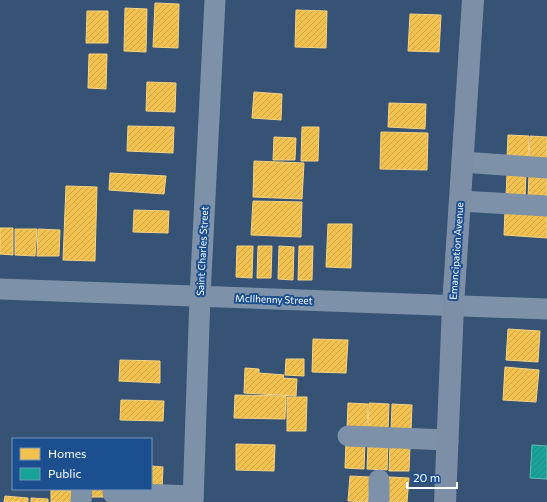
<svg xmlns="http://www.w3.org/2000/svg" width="547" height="502" viewBox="0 0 547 502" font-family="Commissioner,sans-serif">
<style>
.homes{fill:url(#homes-hatch);stroke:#f6d483}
.public{fill:url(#public-hatch);stroke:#5dbfb7}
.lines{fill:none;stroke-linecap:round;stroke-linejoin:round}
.minor{stroke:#7d92a8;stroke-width:21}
.major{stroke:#7d8ea7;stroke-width:22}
.labels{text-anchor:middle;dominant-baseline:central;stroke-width:4;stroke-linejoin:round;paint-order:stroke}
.street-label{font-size:10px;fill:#fff;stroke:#1b4f8f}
</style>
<defs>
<pattern id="homes-hatch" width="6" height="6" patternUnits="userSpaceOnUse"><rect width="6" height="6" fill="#f2c14e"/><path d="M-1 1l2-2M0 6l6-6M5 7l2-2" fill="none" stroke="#c8a44e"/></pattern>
<pattern id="public-hatch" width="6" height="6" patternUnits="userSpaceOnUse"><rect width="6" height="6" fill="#17a398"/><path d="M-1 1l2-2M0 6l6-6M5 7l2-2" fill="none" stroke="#278981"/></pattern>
</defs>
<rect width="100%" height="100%" fill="#365274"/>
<g class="homes">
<polygon points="155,3 179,4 178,48 153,47"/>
<polygon points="125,8 147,9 146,52 124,51"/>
<polygon points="296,10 327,11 326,48 295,47"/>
<polygon points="87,11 108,11 108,43 86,43"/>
<polygon points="410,14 441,15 439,52 408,51"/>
<polygon points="89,54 107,54 106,89 88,88"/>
<polygon points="147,82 176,83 175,112 146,111"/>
<polygon points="254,92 282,94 281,120 252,118"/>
<polygon points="389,103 426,104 425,129 388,127"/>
<polygon points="128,126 174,127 173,153 127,151"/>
<polygon points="302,127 319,127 318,161 301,161"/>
<polygon points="381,132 428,133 427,170 380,169"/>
<polygon points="508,135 529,136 528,160 507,159"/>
<polygon points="530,136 547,137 547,162 529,161"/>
<polygon points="274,137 296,138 295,160 273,160"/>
<polygon points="254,161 304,163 302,199 253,197"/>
<polygon points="110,173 166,176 164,194 109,190"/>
<polygon points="507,173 526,174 525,198 506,197"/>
<polygon points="529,174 547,175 547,199 528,199"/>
<polygon points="66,186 97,187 95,261 63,260"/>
<polygon points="253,201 302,202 301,237 251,235"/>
<polygon points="134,210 169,211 168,233 133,232"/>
<polygon points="505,211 547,213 547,238 504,235"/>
<polygon points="328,224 352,224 351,268 326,267"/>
<polygon points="0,228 13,228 13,255 0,254"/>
<polygon points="15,229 37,229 35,256 15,255"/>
<polygon points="38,229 60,230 59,256 37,256"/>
<polygon points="237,246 253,246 252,278 236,277"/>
<polygon points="258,246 272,246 271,278 257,278"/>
<polygon points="279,246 294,247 293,280 278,279"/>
<polygon points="299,246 313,246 312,280 298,280"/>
<polygon points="508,329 540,331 538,362 506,360"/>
<polygon points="313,339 348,340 346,373 312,372"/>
<polygon points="286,359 304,359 304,376 285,375"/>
<polygon points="120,360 160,361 160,383 119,381"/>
<polygon points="505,367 539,370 536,402 503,400"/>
<polygon points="245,368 259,369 259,373 284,375 283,378 297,379 296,396 244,393"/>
<polygon points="235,395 286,396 285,419 234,418"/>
<polygon points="287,397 307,397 306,431 287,431"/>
<polygon points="121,400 164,401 163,421 120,420"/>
<polygon points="348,403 368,404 367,430 347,429"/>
<polygon points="369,403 389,404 388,431 368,430"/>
<polygon points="392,404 412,405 411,431 391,430"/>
<polygon points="346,442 365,442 364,469 345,468"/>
<polygon points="368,443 388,444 387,470 367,469"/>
<polygon points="236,444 275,445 274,471 236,470"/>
<polygon points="390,444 410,445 409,471 389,471"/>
<polygon points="151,466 163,467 162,488 151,487"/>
<polygon points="350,476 370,477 368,502 348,501"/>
<polygon points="389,477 409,478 407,502 387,502"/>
<polygon points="91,489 109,489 108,497 91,497"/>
<polygon points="51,490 73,491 73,502 51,502"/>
<polygon points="5,496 28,498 28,502 4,502"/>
<polygon points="31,498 48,499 48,502 31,502"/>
</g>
<polygon class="public" points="532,445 547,446 547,479 530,478"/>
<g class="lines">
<g class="minor">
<polyline points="462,162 547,168"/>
<polyline points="460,201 547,206"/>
<polyline points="0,289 547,309"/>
<polyline points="348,436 448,440"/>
<polyline points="113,493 193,496"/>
<polyline points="81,502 82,489"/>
<polyline points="193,502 200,296 215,0"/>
<polyline points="379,502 379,480"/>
</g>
<polyline class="major" points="445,502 453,306 473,0"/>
</g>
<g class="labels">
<g class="street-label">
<text transform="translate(202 251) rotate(-87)">Saint Charles Street</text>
<text transform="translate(456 251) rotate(-86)">Emancipation Avenue</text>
<text transform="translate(274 299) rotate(2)">McIlhenny Street</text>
</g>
</g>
<rect x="12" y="438" width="140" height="52" fill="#1b4f8f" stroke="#7695bc"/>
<rect x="20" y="448" width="20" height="12" fill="#f2c14e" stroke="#7695bc"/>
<text x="48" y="458" font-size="12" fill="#ffffff">Homes</text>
<rect x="20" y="468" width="20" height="12" fill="#17a398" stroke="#7695bc"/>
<text x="48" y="478" font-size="12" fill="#ffffff">Public</text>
<path d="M407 482v6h50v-6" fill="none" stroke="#ffffff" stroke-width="2"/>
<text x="413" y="482" font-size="12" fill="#ffffff" stroke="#1b4f8f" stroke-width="3" paint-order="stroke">20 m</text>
</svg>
